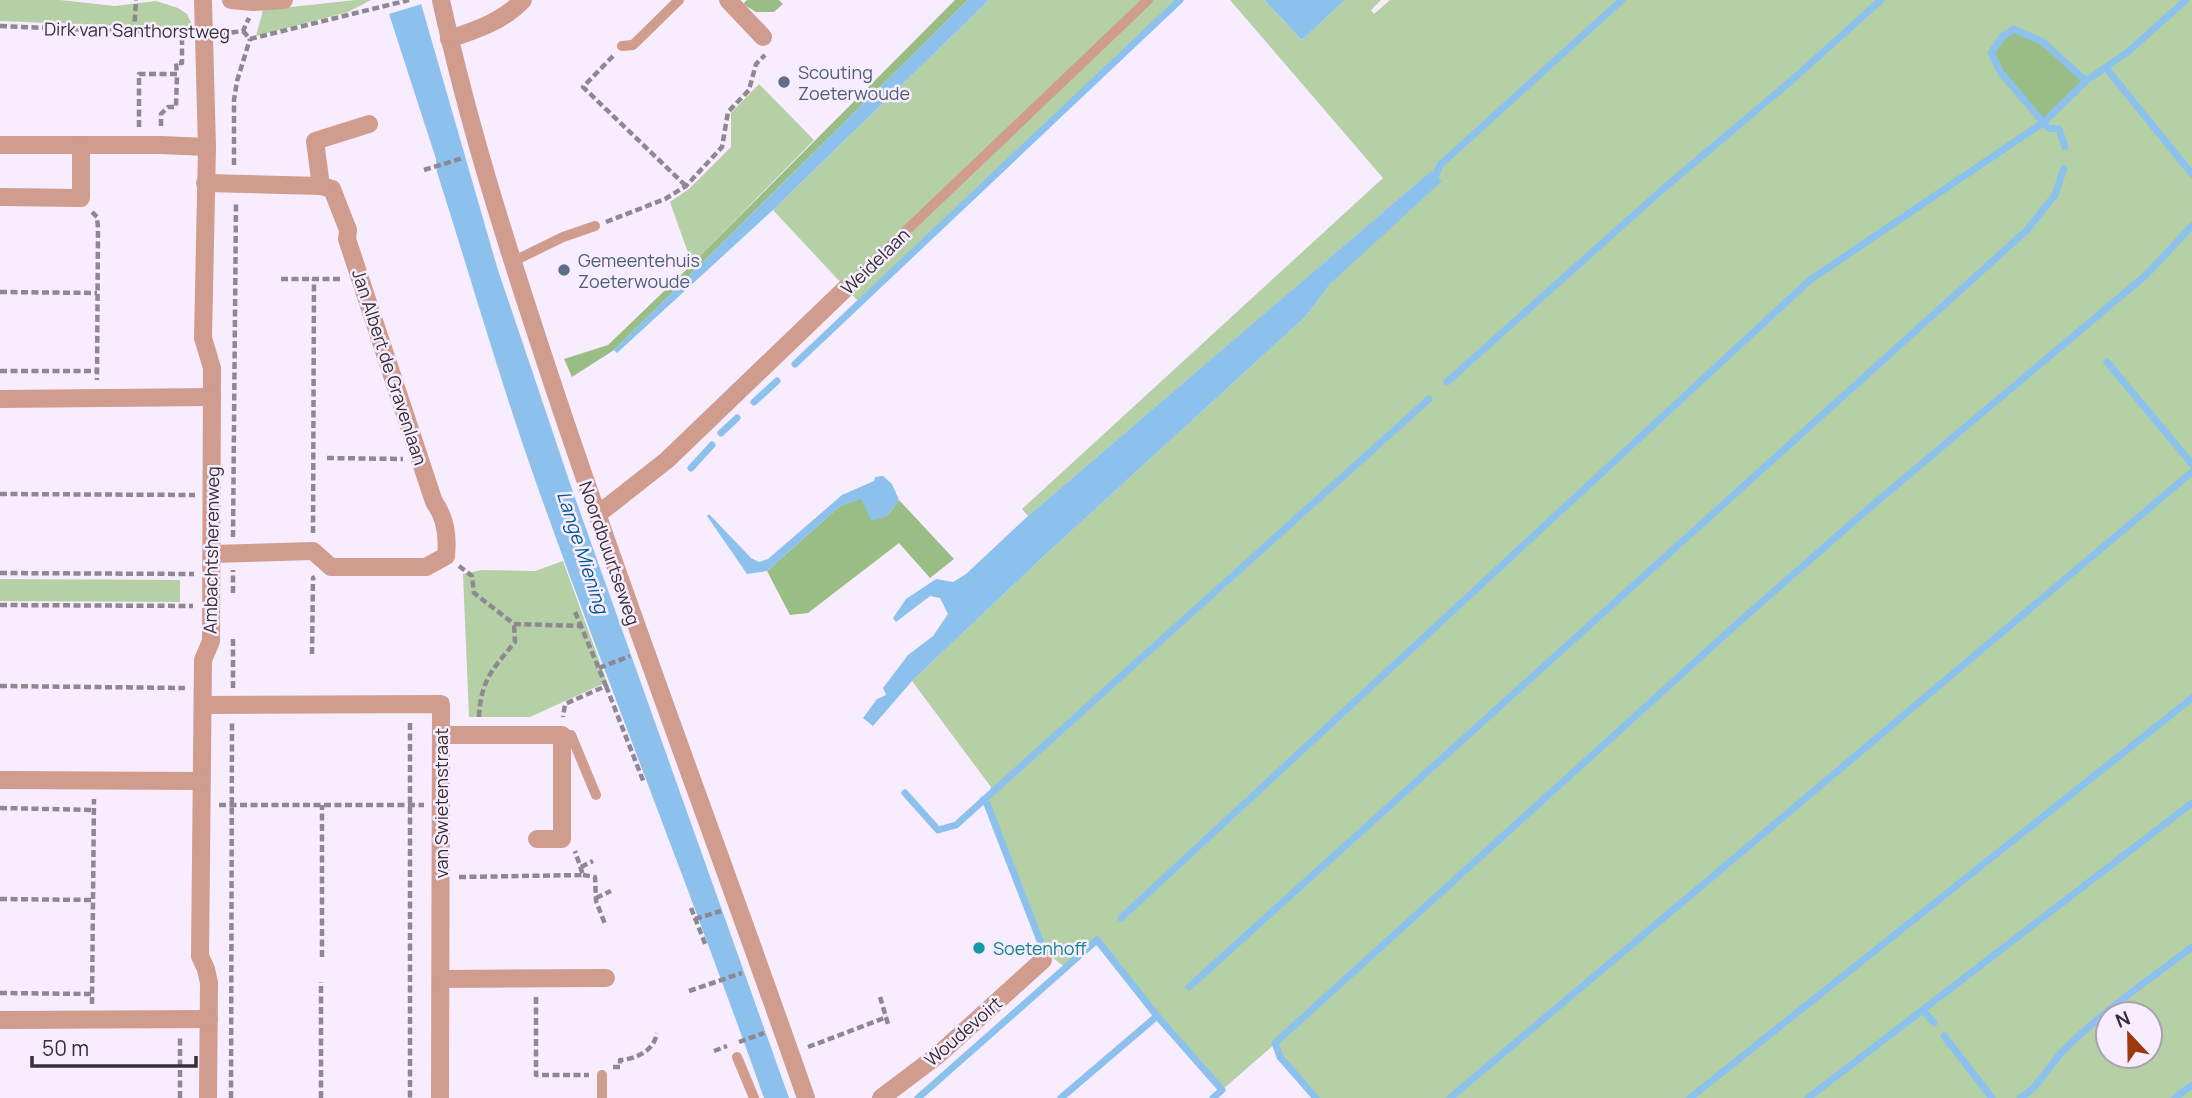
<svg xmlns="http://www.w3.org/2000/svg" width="2192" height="1098" viewBox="0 0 2192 1098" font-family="Manrope,sans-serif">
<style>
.green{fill:#b4d0a4;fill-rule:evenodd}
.forest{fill:#9abd86}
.water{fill:#8cc1ee}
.pier{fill:#f7edfe}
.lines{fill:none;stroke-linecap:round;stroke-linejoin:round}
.stream{stroke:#8cc1ee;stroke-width:7}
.path{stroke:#8e8893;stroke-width:4.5;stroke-dasharray:7 3.5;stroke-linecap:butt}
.service{stroke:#cf9c8e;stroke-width:10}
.minor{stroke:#cf9c8e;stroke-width:18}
.service-dot{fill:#5c6f8a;stroke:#f7edfe;stroke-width:2.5}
.culture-dot{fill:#0f9aa8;stroke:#f7edfe;stroke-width:2.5}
.labels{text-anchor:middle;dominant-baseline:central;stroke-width:5;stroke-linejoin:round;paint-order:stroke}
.street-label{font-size:18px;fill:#343036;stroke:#f7edfe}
.service-label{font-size:18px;fill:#4e5e75;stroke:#f7edfe;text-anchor:start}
.culture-label{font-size:18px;fill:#0d838f;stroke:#f7edfe;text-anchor:start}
.water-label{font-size:19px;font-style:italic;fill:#005a91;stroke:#f7edfe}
</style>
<rect width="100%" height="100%" fill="#f7edfe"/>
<g class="green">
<polygon points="0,0 60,0 115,6 156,1 178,8 187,14 194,29 0,21"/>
<polygon points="356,0 371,0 348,12 256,36 263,10"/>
<polygon points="989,0 1176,0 858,301 773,210"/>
<path d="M 1230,0 L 1264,0 L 1302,40 L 1345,0 L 1381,0 L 1371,10 L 1374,14 L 1390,0 L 2192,0 L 2192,1098 L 1316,1098 L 1280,1057 L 1275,1044 L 1222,1090 L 1157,1016 L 1097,940 L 1065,967 L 1044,951 L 987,804 L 991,787 L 912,681 L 1044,556 L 1305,317 L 1331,283 L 1430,172 L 1028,516 L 1022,509 L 1383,178 ZM 2108,1014 L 2150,1014 L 2150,1056 L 2108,1056 Z"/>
<polygon points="759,84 814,140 692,264 670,202 689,189 731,147 731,113"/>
<polygon points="563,561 607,682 530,717 469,717 463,574 482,570 535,571"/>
<polygon points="0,579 180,580 180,602 0,601"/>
</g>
<g class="forest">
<polygon points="747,0 779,0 783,4 774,12 756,12 743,4"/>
<polygon points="955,0 968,0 614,350 572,377 564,359 608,345 686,270"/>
<polygon points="2014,29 2043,42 2086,81 2044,122 2001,73 1991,53 2003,36"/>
<polygon points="861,498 887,516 899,500 954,559 930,578 899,543 808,613 790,615 767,571 840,506"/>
</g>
<g class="water">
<path d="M 387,0 L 420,0 L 497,267 L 574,495 L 789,1098 L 764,1098 C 690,889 607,683 533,474 C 498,374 469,272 437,172 L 436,159 L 389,14 Z"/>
<polygon points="968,0 989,0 773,210 617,353 614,350"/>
<polygon points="1264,0 1345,0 1302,40"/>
<polygon points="1431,171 1442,181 1331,283 1305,317 1044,556 912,681 873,726 863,718 877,699 886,695 883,688 908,655 933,636 948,614 940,598 930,596 896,622 893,618 906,599 936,579 953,582 966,574 1028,516"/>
<polygon points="883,476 892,484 899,500 887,516 872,521 861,499 840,506 767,571 747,574 707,516 709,514 751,558 759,562 768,559 842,495 874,481 875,477"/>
</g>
<polygon class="pier" points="384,0 424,0 425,3 389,14 390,18 387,19"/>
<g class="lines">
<g class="stream">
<polyline points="2106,68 2192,174"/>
<polyline points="2065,147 2059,129 2048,128 2001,73 1991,53 2003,36 2014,29 2043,42 2086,81"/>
<polyline points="1436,175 1440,165 1622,0"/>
<polyline points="2107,362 2192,464"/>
<polyline points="795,364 1180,0"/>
<polyline points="1447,382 1663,189 1791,81 1881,0"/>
<polyline points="754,402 777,381"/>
<polyline points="721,433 737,418"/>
<polyline points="691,468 712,445"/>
<polyline points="905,793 938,830 956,825 1429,399"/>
<polyline points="983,800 987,804 1044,951"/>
<polyline points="1121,918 1810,280 2044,122 2086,81 2129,51 2186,0"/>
<polyline points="1189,987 2027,230 2055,195 2064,168"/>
<polyline points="1923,1010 1934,1023"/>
<polyline points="1944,1036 1992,1098"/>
<polyline points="918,1098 1097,940 1157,1016 1222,1090 1213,1098"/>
<polyline points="1061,1098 1157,1016"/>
<polyline points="1316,1098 1280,1057 1275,1043 1739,622 1868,509 2146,275 2192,226"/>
<polyline points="1450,1098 2192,472"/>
<polyline points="1690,1098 2192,698"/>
<polyline points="1808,1098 2192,803"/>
<path d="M 2020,1098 C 2038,1088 2050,1064 2064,1050 C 2103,1011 2149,980 2192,947"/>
<polyline points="2175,1098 2192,1085"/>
</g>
<g class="path">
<polyline points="0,26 188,34"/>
<polyline points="243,31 250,39 409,0"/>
<polyline points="134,32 136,0"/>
<polyline points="221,34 243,31 249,18"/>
<polyline points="613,56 583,87 686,186"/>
<polyline points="161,126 161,114 168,107 176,107 177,74"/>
<polyline points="139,127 139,74 177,74 176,63 182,63 182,34"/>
<polyline points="234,165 234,100 237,81 250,39"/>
<polyline points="424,170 463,158"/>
<polyline points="92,212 97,217 98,228 97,380"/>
<polyline points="606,222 665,199 686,186 722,147 728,112 749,90 756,64 765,55"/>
<polyline points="281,279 314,279"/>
<polyline points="0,292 97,293"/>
<polyline points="0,371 97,371"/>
<polyline points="327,458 403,459"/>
<polyline points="0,494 195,495"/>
<polyline points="313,533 314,279 342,279"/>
<polyline points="233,537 236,203"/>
<polyline points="459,566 472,576 474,593 514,624 581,626 606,686 565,704 563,717"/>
<polyline points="0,573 194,574"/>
<polyline points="233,593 233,570"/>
<polyline points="0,605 193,606"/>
<polyline points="575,612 581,626"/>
<polyline points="312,654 313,578 315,577"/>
<polyline points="599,668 630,656"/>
<polyline points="0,686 185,688"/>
<polyline points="606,686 644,783"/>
<polyline points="233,688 233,637"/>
<path d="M 479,717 C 481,680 492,670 515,642 L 514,624"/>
<polyline points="410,723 410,1098"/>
<polyline points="219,805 424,805"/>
<polyline points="0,808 94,810"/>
<polyline points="581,867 593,861"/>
<polyline points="583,875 595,877 596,901 605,924"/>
<polyline points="459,877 583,875 575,851"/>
<polyline points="596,898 611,891"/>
<polyline points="0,899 94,900"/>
<polyline points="691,908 706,946"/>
<polyline points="695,919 721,911"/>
<polyline points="322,957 322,805"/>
<polyline points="689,991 742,973"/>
<polyline points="0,993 92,994"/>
<polyline points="536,997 536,1075 589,1075"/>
<polyline points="880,997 888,1024"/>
<polyline points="92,1004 94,799"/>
<polyline points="739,1042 764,1033"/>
<polyline points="808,1047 887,1017"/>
<polyline points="714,1051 727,1046"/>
<path d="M 613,1067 L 620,1067 L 620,1060 C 636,1059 654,1051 657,1033"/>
<polyline points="180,1098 180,1038"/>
<polyline points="231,1098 232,721"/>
<polyline points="321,1098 321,982"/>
</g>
<g class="service">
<polyline points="622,46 633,45 679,0"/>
<polyline points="512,262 563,237 595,226"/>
<polyline points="846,288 1148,0"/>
<polyline points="562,735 571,735 596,795"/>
<polyline points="737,1057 754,1098"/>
<polyline points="602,1098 602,1075"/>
</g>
<g class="minor">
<polyline points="203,0 207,147 203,338 212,368 211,641 203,660 200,956 206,969 209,983 208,1098"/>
<polyline points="231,0 253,2 284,0"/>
<path d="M 441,0 C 470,133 512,262 555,391 C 634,628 724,862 806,1098"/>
<polyline points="728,0 763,37"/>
<path d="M 449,39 C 477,30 503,21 523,0"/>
<polyline points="0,145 161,145 207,147"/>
<path d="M 205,183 L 321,186 L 332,189 L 348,230 L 347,239 L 434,502 C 446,518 448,537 446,556 L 426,567 L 331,567 L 313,551 L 212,554"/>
<polyline points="321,186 315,141 369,124"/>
<polyline points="0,197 81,198 81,145"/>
<polyline points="0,399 212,397"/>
<polyline points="597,515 667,460 846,288"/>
<polyline points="203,705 441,704 440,1098"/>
<polyline points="442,735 562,735 562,839 537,839"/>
<polyline points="0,780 201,781"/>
<polyline points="441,979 606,978"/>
<polyline points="0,1020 209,1019"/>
<polyline points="881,1098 938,1055 1043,960"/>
</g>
</g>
<g class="service-dot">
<circle cx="784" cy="82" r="7"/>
<circle cx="564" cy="270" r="7"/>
</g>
<circle class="culture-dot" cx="979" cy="948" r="7"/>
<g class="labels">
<g class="street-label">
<text transform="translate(137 30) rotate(1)">Dirk van Santhorstweg</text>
<text transform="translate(875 261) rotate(-44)">Weidelaan</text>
<text transform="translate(390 367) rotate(72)">Jan Albert de Gravenlaan</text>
<text transform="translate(211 550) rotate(-89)">Ambachtsherenweg</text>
<text transform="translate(610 553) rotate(71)">Noordbuurtseweg</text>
<text transform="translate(441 803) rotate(-90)">van Swietenstraat</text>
<text transform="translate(963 1031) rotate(-41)">Woudevoirt</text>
</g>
<g class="service-label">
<text x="798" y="72">Scouting<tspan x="798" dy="21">Zoeterwoude</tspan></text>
<text x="578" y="260">Gemeentehuis<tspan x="578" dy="21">Zoeterwoude</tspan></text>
</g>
<g class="culture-label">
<text x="993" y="948">Soetenhoff</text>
</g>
<g class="water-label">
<text transform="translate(583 552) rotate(72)">Lange Miening</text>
</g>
</g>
<g transform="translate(2129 1035) rotate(338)"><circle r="33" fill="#f7edfe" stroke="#a9a1ae" stroke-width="2"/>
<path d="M0-5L12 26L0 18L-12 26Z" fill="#9e390b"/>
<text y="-10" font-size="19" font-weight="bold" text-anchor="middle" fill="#343036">N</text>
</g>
<path d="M32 1056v10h164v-10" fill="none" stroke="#343036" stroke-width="3.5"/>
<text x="42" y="1056" font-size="21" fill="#343036" stroke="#f7edfe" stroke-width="5" paint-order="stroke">50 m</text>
</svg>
